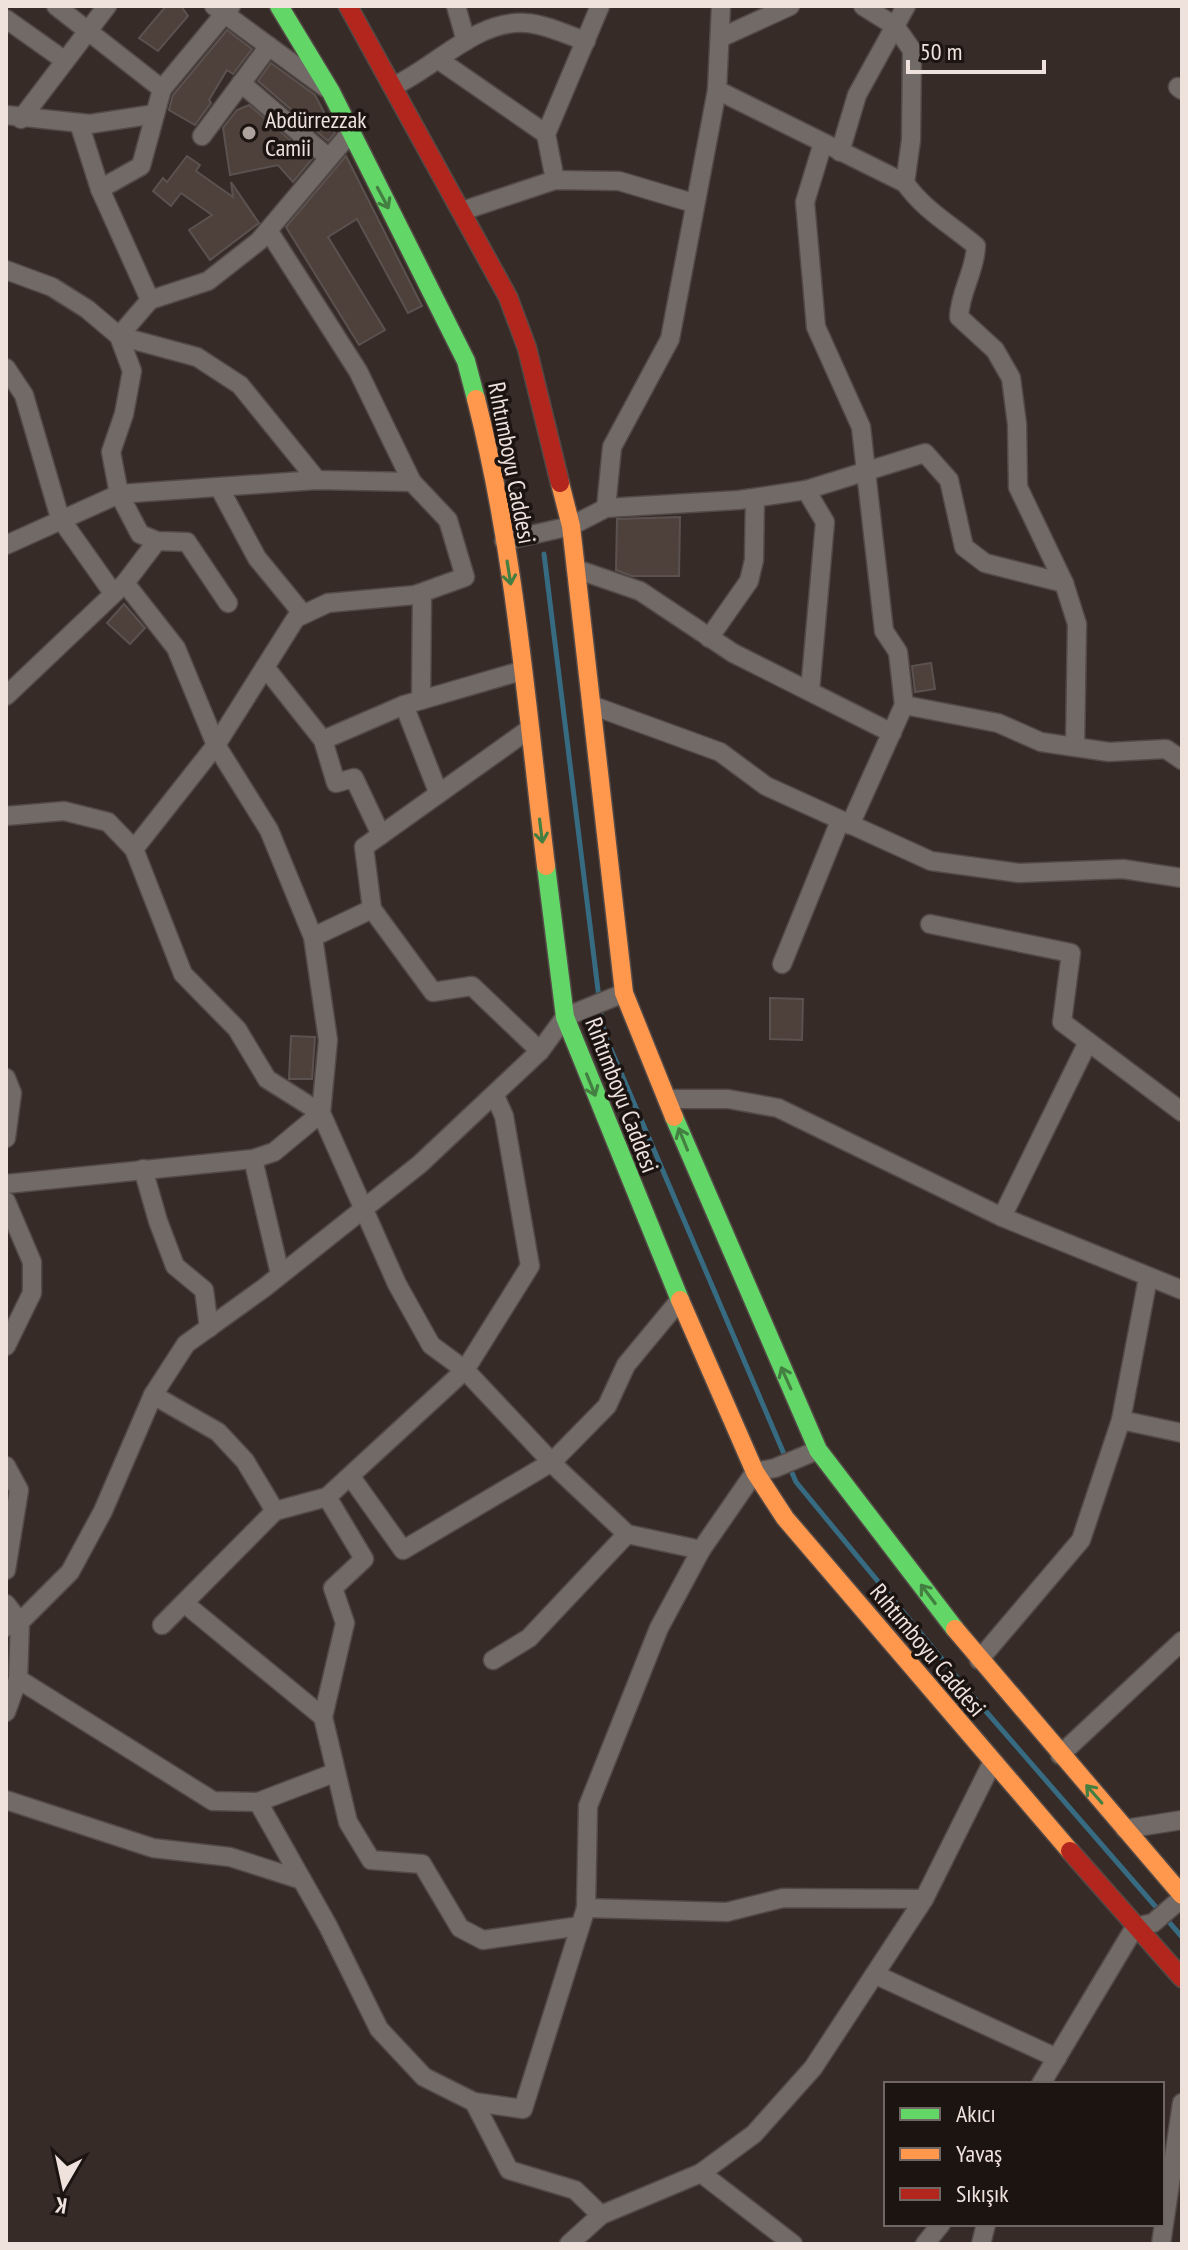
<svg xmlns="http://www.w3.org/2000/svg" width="1188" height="2250" viewBox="0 0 1188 2250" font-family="'PT Sans Narrow',sans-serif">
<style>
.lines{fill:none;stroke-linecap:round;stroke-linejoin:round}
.stream{stroke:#376b82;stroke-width:5}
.building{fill:#4e403b;stroke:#5b524f;stroke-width:2}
.street-casing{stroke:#534946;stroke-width:21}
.fast-casing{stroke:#534946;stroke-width:21}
.slow-casing{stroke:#534946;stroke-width:21}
.jam-casing{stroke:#534946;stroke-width:21}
.street{stroke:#726a67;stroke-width:18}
.fast{stroke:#63d668;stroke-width:18}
.slow{stroke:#ff974d;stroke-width:18}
.jam{stroke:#b3261e;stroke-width:18}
.oneway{stroke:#437f40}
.poi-dot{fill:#aea29d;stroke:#1c1410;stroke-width:3}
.labels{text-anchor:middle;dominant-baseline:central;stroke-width:7;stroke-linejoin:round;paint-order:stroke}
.poi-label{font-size:24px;fill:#efe2dd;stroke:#1c1410;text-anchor:start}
.street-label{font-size:24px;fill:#efe2dd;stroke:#1c1410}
</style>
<rect width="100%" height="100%" fill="#362b27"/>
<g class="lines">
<g class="stream">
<polyline points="544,554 599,998"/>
<polyline points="600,1008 604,1033 796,1482 970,1693 1182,1937"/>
</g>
</g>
<g class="building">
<polygon points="166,6 181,6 188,16 158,51 139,38"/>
<polygon points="227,30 252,49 233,74 227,70 209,100 211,103 195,125 169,110 173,95"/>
<polygon points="271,63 315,95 335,133 328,141 258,81"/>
<polygon points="249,105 312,159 293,182 278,165 230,175 223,128 237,110"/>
<polygon points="187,156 200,165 196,171 233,197 231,182 259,223 210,260 189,230 212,215 181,193 171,206 153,191 163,178 167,182"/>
<polygon points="346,156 422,306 408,313 357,219 328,237 385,330 359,345 286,227"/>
<polygon points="680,517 679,576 632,576 616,570 617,519"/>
<polygon points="124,604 145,628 130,644 107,623"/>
<polygon points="931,663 935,689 915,692 912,666"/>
<polygon points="770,998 803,999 802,1040 770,1039"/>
<polygon points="291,1036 315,1037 312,1079 289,1079"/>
</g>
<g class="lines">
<g class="street-casing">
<g id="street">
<polyline points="56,6 162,89"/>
<polyline points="214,6 326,88"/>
<polyline points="456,6 466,41"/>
<path d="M 863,6 L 895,26 L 912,50 L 911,140 L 905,183 C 925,211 950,224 976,246 C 975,272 960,291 959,317 L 995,350 L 1011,378 L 1017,424 L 1018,487 L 1064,583 L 1077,624 L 1075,747"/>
<polyline points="6,19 64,60"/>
<polyline points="720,38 790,6"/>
<polyline points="439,60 546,134"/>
<polyline points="241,83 329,158"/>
<path d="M 394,86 C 436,67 477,19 526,23 C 545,24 567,35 586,41"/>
<polyline points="1178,87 1182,90"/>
<polyline points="717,90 905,183"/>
<polyline points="6,115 90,124 155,114"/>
<polyline points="21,119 107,6"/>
<polyline points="79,123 100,189 150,300 119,336 132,371 124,414 111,452 119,494 140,534 157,541 187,542 228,603"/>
<polyline points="202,136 269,46"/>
<polyline points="823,143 805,202 816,327 861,427 884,631 898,652 904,705 850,825"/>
<polyline points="840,152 857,95 906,6"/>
<polyline points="555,180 546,134 600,6"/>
<polyline points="100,189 141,166 162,89 231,6"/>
<polyline points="462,211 555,180 619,181 693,203"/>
<polyline points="268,230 358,371 412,482"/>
<polyline points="6,270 52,287 87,309 119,336 197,357 240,385 317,480"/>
<polyline points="150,300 208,281 259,241 351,132"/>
<polyline points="6,368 24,395 60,518 113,593"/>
<polyline points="220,489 257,558 303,614"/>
<polyline points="806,490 825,522 810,691"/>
<polyline points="606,508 612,447 670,339 717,90 721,6"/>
<polyline points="504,541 571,526 606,508 739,500 806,490 925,453 949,480 964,547 985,563 1064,583"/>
<polyline points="6,545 119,494 317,480 412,482 448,520 465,577 415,595 328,603 296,618 216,745 134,849"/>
<polyline points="576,569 640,591 733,653 892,733"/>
<polyline points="125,583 176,648 216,745 269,830 313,937 328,1040 321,1113 397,1284 431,1345 465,1370 560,1471 627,1534 701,1550"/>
<polyline points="709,638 749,581 754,560 755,498"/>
<polyline points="265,667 323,740 336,783 354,778 381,835"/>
<polyline points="6,696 125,583 157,541"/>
<polyline points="421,700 422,593"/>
<polyline points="404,705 438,792"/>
<polyline points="591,705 720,752 766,786 931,861 1019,873 1123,869 1182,878"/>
<polyline points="904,705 998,723 1041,742 1109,752 1166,749 1182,760"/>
<polyline points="528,730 364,847 372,909 433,992 472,986 540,1051"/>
<polyline points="323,740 404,705 521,671"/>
<polyline points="6,816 64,811 108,822 134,849 183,974 237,1029 267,1079 321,1113 274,1152 253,1159 6,1184"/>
<polyline points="930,924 1071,953 1062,1022 1182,1112"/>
<polyline points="313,937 372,909"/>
<polyline points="782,964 840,821"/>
<polyline points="6,1078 12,1093 6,1138"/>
<polyline points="667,1099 728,1099 778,1108 1002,1217 1182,1290"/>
<polyline points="253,1159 280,1274"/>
<polyline points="143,1169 158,1221 175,1266 204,1290 209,1328"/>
<polyline points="6,1201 32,1262 32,1293 6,1346"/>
<polyline points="1002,1217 1088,1042"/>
<polyline points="153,1395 218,1432 245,1461 275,1511 327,1497 465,1370 530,1266 504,1116 495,1096"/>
<polyline points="1121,1420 1182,1433"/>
<polyline points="6,1466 19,1490 6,1570"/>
<polyline points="351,1477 403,1550 552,1462 607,1406 626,1365 679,1301"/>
<polyline points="327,1497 364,1559 333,1588 345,1623 323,1717 348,1822 371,1860 422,1864 460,1928 483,1940 580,1926"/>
<polyline points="184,1603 323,1717"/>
<polyline points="6,1604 20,1622 18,1679 6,1712"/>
<polyline points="162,1625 275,1511"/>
<polyline points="6,1627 20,1622 70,1572 103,1511 153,1395 186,1344 264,1288 420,1164 540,1051 565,1017 624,993"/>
<polyline points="493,1660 529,1638 627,1534"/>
<polyline points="979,1660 1081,1540 1121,1420 1148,1278"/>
<polyline points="18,1679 213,1801 258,1802 334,1773"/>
<polyline points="1060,1755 1182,1641"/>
<polyline points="6,1800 153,1848 230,1857 302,1880"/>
<polyline points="258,1802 328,1926 379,2029 424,2077 474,2102 523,2109 586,1908 588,1806 659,1628 701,1550 755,1472 775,1468 818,1450"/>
<polyline points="1125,1829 1182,1820"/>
<polyline points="586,1908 727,1912 783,1898 924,1899"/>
<polyline points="876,1975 1057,2058"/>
<polyline points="1041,2084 1135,1927 1153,1923 1182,1898"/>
<polyline points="474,2102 509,2170 575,2190 601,2215"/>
<polyline points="701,2173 793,2244"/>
<polyline points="569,2244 601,2215 701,2173 754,2134 813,2068 924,1899 992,1763"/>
<polyline points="925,2244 941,2224"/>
<polyline points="981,2244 986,2224"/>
<polyline points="1161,2244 1182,2103"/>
</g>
</g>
<g class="fast-casing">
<g id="fast">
<polyline points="279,6 331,92 466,361 476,399"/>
<polyline points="546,866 565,1017 680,1300"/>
<polyline points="674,1117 818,1450 955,1629"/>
</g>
</g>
<g class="slow-casing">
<g id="slow">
<path d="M 476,399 C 515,551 527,711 546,866"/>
<polyline points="560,483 571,526 624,993 674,1117"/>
<polyline points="680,1300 755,1472 785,1518 1070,1851"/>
<polyline points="955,1629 1182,1895"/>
</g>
</g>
<g class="jam-casing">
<g id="jam">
<polyline points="348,6 508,297 527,348 560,483"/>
<polyline points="1070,1851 1182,1978"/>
</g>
</g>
<use href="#street" class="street"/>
<use href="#fast" class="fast"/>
<use href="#slow" class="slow"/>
<use href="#jam" class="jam"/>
</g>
<defs><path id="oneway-shaft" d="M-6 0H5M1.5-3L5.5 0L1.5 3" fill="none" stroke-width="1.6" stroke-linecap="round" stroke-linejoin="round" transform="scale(2)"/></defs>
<g class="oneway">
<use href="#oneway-shaft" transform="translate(383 198) rotate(62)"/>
<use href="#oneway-shaft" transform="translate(509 573) rotate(81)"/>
<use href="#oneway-shaft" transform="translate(541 831) rotate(83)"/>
<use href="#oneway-shaft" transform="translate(591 1085) rotate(68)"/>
<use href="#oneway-shaft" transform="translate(683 1139) rotate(-112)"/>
<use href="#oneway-shaft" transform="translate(786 1378) rotate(-114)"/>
<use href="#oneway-shaft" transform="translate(928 1594) rotate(-127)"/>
<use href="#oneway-shaft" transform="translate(1094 1794) rotate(-131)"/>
</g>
<circle class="poi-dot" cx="249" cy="133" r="8"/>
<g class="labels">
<g class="poi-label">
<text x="265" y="119">Abdürrezzak<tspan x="265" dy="28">Camii</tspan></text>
</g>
<g class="street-label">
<text transform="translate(512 463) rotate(79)">Rıhtımboyu Caddesi</text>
<text transform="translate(622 1095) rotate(69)">Rıhtımboyu Caddesi</text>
<text transform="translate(928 1650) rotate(50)">Rıhtımboyu Caddesi</text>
</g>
</g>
<rect width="1188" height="2250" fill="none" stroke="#efe2dd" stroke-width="16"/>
<rect x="884" y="2082" width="280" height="144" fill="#1c1410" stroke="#706662" stroke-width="2"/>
<rect x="900" y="2108" width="40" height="12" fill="#63d668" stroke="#706662" stroke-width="2"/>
<text x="956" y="2122" font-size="24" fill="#efe2dd">Akıcı</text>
<rect x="900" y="2148" width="40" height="12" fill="#ff974d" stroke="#706662" stroke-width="2"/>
<text x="956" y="2162" font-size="24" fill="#efe2dd">Yavaş</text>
<rect x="900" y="2188" width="40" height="12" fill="#b3261e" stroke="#706662" stroke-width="2"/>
<text x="956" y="2202" font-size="24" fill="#efe2dd">Sıkışık</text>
<g transform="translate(64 2186) rotate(189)" stroke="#1c1410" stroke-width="6" paint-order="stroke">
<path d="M0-6L14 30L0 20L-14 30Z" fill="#efe2dd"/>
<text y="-12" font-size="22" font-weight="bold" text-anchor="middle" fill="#efe2dd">K</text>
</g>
<path d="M908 60v12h136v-12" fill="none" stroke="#efe2dd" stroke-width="4"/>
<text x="920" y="60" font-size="24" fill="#efe2dd" stroke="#1c1410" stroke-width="6" paint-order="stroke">50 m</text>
</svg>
